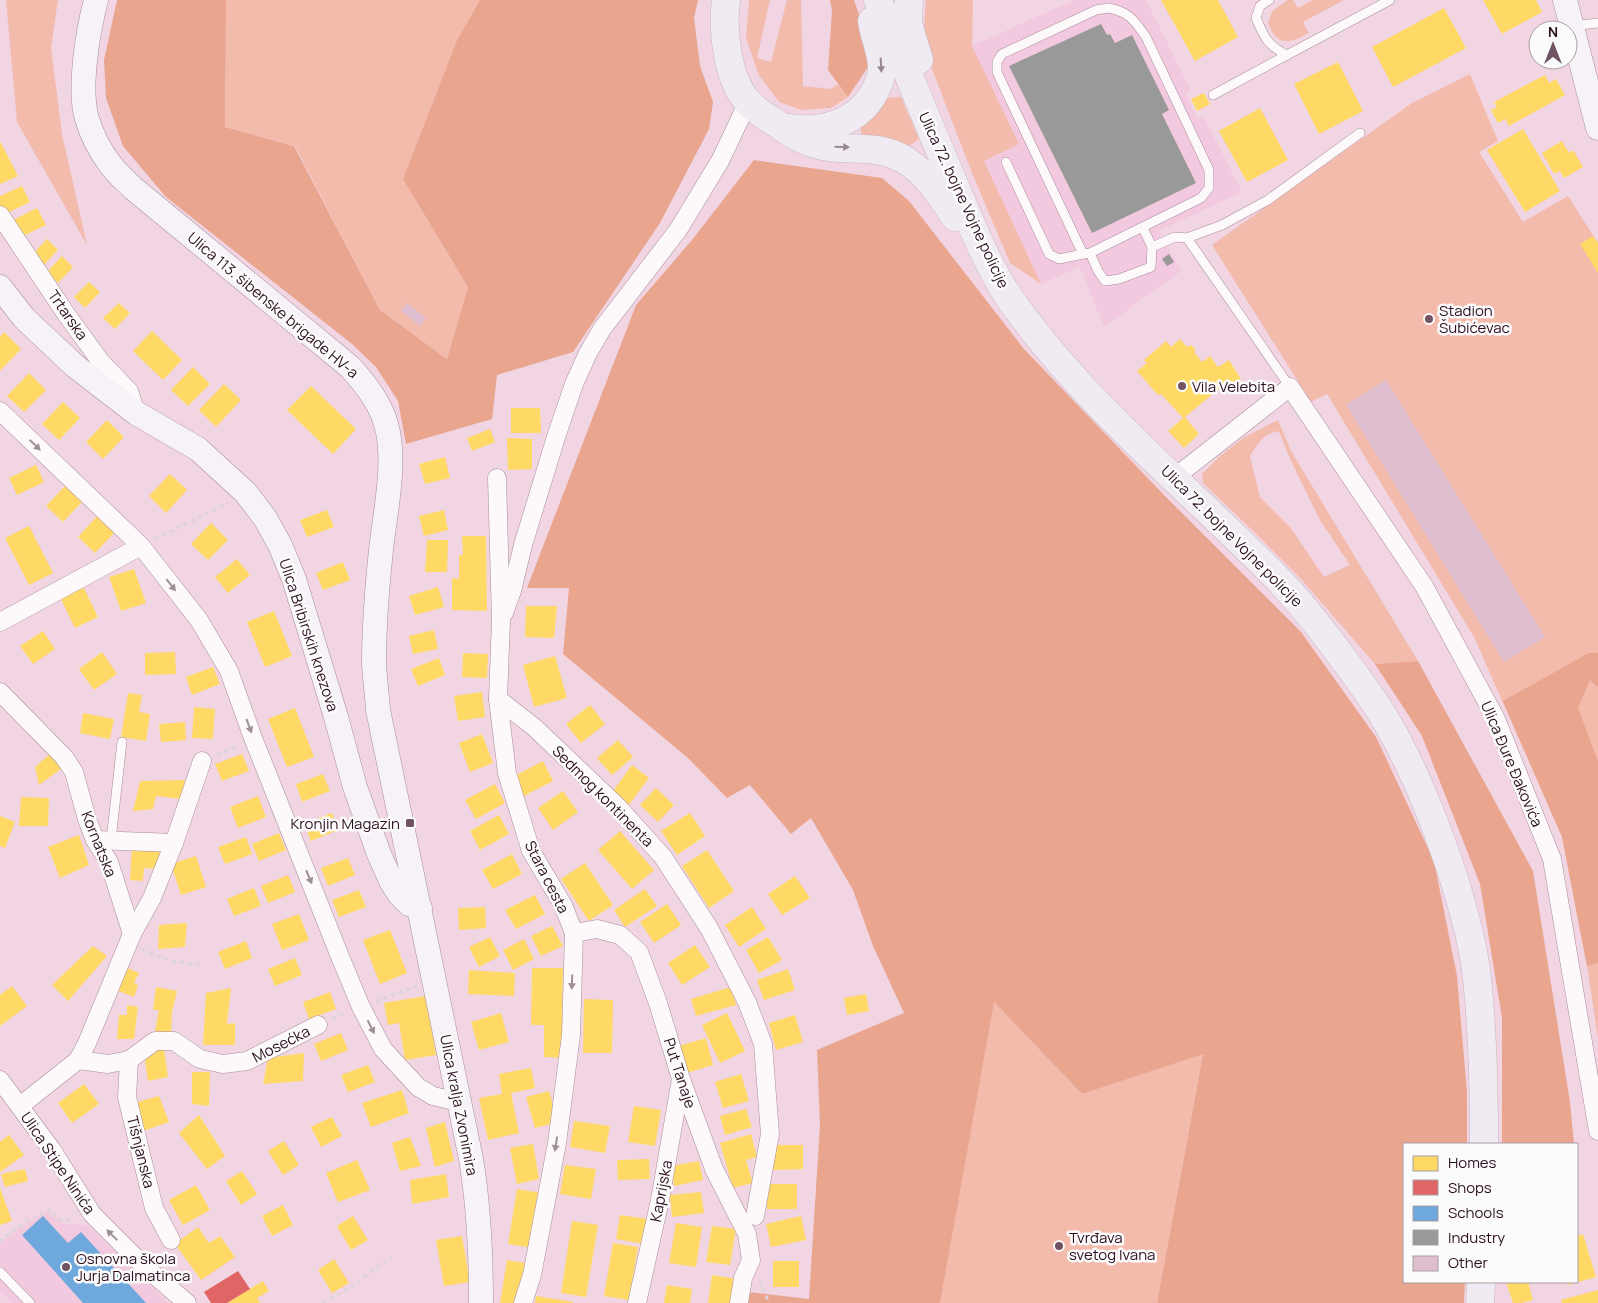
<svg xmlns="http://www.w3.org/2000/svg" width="1598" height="1303" viewBox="0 0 1598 1303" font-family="Manrope,sans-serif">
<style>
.built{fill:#f3c9df}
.green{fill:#f3bbac;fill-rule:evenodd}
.forest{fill:#e9a58e}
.homes{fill:#ffd966}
.shops{fill:#e06666}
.schools{fill:#6fa8dc}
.industry{fill:#999}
.building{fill:#dfbecf}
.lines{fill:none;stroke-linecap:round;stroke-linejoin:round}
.lane-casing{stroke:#a78c9a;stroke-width:10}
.street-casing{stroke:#a78c9a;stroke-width:19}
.secondary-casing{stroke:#a78c9a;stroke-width:25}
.primary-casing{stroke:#c8b7c0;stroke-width:29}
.path{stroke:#ddd4d9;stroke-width:3;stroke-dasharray:4 4;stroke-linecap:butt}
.lane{stroke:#fdf9fb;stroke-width:9}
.street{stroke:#fdf9fb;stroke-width:18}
.secondary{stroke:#f7f2f7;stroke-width:24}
.primary{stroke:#f0ebf3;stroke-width:28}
.oneway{fill:#988894}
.oneway2{fill:#9f9098}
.poi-dot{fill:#715464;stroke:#fbfbfb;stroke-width:2}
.labels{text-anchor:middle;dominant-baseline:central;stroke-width:5;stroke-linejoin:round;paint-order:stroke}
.street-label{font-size:15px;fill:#2c0f20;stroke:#fbfbfb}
.poi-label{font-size:15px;fill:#2c0f20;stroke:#fbfbfb;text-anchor:start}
</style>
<rect width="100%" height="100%" fill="#f1d5e3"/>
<g class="built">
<polygon points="1074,0 1146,0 1191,91 1186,94 1198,119 1203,116 1242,192 1159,231 1181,271 1104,327 1080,267 1041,284 984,161 972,46"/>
<polygon points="48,1211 63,1224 86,1225 169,1303 12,1303 0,1291 0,1244 22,1226"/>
</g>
<g class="green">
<polygon points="6,0 58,0 51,48 62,134 87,245 17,122"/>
<polygon points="226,0 480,0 457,40 403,179 468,287 447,359 380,310 295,146 225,127"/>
<polygon points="749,0 770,0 757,58 771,62 787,0 801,0 803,86 831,89 838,84 848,97 831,108 801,110 779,102 759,75 746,38"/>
<polygon points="926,0 973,0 972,46 1019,144 984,161 1041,284 1010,263 972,173 930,64 924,28"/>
<path d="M 1288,0 L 1293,0 L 1298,8 L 1313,0 L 1344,0 L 1303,22 L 1309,33 C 1289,44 1277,47 1268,23 L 1272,11 Z"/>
<polygon points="1470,74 1498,141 1479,152 1523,222 1568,196 1598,243 1598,1038 1587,966 1562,837 1474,637 1327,394 1311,402 1212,245 1412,103"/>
<polygon points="901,97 919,139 902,151 861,141 861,122 882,98"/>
<path d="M 1278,420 L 1291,451 L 1418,661 L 1375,664 L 1300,578 L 1254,532 L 1203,483 L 1202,474 L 1220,456 L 1243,438 ZM 1279,431 L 1291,461 L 1320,520 L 1350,565 L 1324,577 L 1290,527 L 1260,497 L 1250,456 C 1260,441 1262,435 1279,431 Z"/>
<polygon points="993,1001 1082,1094 1203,1053 1157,1303 940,1303"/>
</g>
<g class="forest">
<polygon points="117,0 226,0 225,127 294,146 380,310 447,359 468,287 403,179 457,40 480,0 698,0 694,18 700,66 713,102 709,129 660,223 573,352 497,375 492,419 406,444 398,401 376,367 352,344 166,197 123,146 106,98 104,60"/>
<polygon points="830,0 854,0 859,15 868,67 848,97 828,70 832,11"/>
<polygon points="754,160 882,178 909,201 1024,349 1162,493 1301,632 1376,737 1434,861 1457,976 1467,1093 1467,1144 1404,1144 1404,1282 1465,1282 1464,1303 1157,1303 1203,1054 1082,1094 994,1002 940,1303 746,1303 748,1292 809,1299 820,1125 817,1050 904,1013 873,946 853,890 811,818 791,834 750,785 727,798 688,758 563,654 569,588 527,588 636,305 692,240"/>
<polygon points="1589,653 1598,653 1598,687 1590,680 1578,708 1598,761 1598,963 1587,966 1562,837 1503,701"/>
<polygon points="1418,661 1533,871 1570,1102 1574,1144 1502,1144 1502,1018 1480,884 1422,736 1375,664"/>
</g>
<g class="homes">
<polygon points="1161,0 1218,0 1238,37 1195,61"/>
<polygon points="1483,0 1536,0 1542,12 1502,34"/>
<polygon points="1444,8 1466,48 1393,87 1372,47"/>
<polygon points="1338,62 1363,111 1319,134 1294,84"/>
<polygon points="1545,75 1549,83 1556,79 1565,95 1509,126 1505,119 1498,123 1491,110 1497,107 1494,102"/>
<polygon points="1204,93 1210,104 1197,111 1191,99"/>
<polygon points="1260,108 1288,160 1247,182 1219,131"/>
<polygon points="1523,129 1560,191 1525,212 1487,150"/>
<polygon points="0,141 18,176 0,184"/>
<polygon points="1562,141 1569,153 1573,150 1583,167 1564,178 1560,171 1554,174 1542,153"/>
<polygon points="22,186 30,202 3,215 0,208 0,196"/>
<polygon points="37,208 46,225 19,238 11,221"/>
<polygon points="1593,236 1598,243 1598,273 1580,244"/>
<polygon points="47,239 58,250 43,266 32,255"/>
<polygon points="62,256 73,267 58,283 47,272"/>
<polygon points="89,282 100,292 85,308 74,297"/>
<polygon points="119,303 130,313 115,329 103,318"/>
<polygon points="152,331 182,360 163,380 133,351"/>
<polygon points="4,332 21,349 0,371 0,337"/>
<polygon points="1180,339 1187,347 1191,345 1196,350 1194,352 1202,362 1210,356 1218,367 1229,360 1241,379 1229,386 1226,383 1185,417 1199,434 1184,448 1168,431 1183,418 1161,394 1158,395 1137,371 1147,363 1144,360 1166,341 1171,347"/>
<polygon points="193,367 210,384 188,406 171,390"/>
<polygon points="29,373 46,390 24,412 7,396"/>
<polygon points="224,384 241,400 216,427 199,410"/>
<polygon points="311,386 356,429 333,454 287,410"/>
<polygon points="63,402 80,418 59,440 42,424"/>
<polygon points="511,408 540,408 541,433 511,433"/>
<polygon points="107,420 124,437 103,459 86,442"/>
<polygon points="490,429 495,442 472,451 467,438"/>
<polygon points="507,438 532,439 532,469 508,470"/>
<polygon points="445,457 450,478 425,484 419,464"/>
<polygon points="36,465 44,482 17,495 9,478"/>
<polygon points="170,474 187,490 166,513 149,496"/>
<polygon points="67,484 84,500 63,522 46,506"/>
<polygon points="327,510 334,527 307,537 300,520"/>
<polygon points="444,510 448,530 424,536 419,516"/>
<polygon points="99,514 116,531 95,553 78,537"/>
<polygon points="211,523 228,540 208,560 191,544"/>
<polygon points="29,526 53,573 29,585 5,538"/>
<polygon points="462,536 486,536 487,611 452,610 452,578 459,579 459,555 463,555"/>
<polygon points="427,540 448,540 447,572 425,572"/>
<polygon points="237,559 250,575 228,593 215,577"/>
<polygon points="343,562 350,580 323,590 316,573"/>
<polygon points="134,569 146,603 121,611 109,577"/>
<polygon points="82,584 98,617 75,628 59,595"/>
<polygon points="438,587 444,607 415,615 409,596"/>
<polygon points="526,606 557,606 554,638 525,637"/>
<polygon points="274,611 292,656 265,667 247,622"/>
<polygon points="434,630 438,649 413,654 409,636"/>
<polygon points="43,631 55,649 33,664 20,646"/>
<polygon points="102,652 117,674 94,690 79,669"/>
<polygon points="175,652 176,674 145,675 145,653"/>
<polygon points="463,653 488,654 487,678 462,677"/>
<polygon points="555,656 567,698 534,707 523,665"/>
<polygon points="439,658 445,675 418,686 411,669"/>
<polygon points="213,667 220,684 192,695 186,677"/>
<polygon points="482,692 485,717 458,721 454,696"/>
<polygon points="128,693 142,695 139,712 150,714 146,741 121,737"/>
<polygon points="590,705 605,724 581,743 566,724"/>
<polygon points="194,707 215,709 213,739 192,738"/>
<polygon points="295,708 314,757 287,767 268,719"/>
<polygon points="83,713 114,719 110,739 80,733"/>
<polygon points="185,722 186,740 161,742 159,724"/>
<polygon points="482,734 493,763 470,772 459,743"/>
<polygon points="618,740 633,757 612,775 597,758"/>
<polygon points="50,754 61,769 39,785 35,767"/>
<polygon points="242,754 249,771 222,781 215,764"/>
<polygon points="543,761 553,781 524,796 513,777"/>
<polygon points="632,765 649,778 628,806 611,794"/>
<polygon points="323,774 330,791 302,802 296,784"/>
<polygon points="185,780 181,799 156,796 153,809 133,811 140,781"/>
<polygon points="495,784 505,803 476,819 465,800"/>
<polygon points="656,788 674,805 658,822 640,805"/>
<polygon points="563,791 578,812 553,830 538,808"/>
<polygon points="258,796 266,817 238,828 230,807"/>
<polygon points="21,797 49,798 48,826 19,826"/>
<polygon points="332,813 338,830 311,841 304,824"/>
<polygon points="690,813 705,836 677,855 661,831"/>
<polygon points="499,815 509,834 480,850 470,831"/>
<polygon points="0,816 15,822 5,848 0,846"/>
<polygon points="620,831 654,870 632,889 598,850"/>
<polygon points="279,833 286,850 259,861 252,844"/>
<polygon points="79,835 89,865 60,878 48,847"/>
<polygon points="246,837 252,854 225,864 218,847"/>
<polygon points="132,848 160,850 159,869 144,868 143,881 130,880"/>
<polygon points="707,850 734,891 709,908 682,866"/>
<polygon points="512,854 522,874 493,889 482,870"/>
<polygon points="196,856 206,887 181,895 171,864"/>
<polygon points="348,858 355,875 328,886 321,868"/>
<polygon points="585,863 613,905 589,921 561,879"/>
<polygon points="288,875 295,892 268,903 261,886"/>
<polygon points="795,876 810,898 782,915 768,894"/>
<polygon points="254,888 261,906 234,916 227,899"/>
<polygon points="645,889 657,906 625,927 614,910"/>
<polygon points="359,890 366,907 339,917 332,900"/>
<polygon points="535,895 545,914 516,929 505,910"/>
<polygon points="667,904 681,925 654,943 640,922"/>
<polygon points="485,907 486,928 459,930 458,908"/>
<polygon points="752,907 766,929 739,947 725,925"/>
<polygon points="299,914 309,940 282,950 272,924"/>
<polygon points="187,923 185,947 158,949 159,925"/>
<polygon points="552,926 563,946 541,956 531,936"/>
<polygon points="390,930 407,973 380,984 363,940"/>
<polygon points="490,937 500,956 479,967 469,947"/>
<polygon points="768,937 782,960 759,973 746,950"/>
<polygon points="524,939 534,959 513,970 503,950"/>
<polygon points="246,941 252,958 225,969 218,952"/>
<polygon points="695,945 710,967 682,985 668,963"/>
<polygon points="93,946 107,956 68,1001 52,985"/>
<polygon points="295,958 302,975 275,986 268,969"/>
<polygon points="125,967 139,973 134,983 138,985 134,997 114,989"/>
<polygon points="532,968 563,968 562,1025 567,1025 566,1058 544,1057 544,1025 531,1025"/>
<polygon points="788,969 795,990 764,1000 757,980"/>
<polygon points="469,970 515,973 514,996 468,994"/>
<polygon points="12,986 27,1006 0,1026 0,995"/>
<polygon points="156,987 177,991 172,1012 171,1033 155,1031 159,1010 153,1010"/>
<polygon points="731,987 736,1005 696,1016 691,999"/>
<polygon points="231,988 227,1024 235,1023 235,1045 203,1045 206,993"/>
<polygon points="330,992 336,1009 309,1019 303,1002"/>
<polygon points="866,994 869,1011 847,1015 844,998"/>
<polygon points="426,996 436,1055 405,1060 399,1023 388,1025 384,1003"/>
<polygon points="584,999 613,1000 612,1053 583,1053"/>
<polygon points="127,1005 138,1007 134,1039 117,1039 119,1015 127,1015"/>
<polygon points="501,1013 509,1042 479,1050 471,1022"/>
<polygon points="727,1013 745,1051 720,1063 702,1025"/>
<polygon points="795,1015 803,1042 776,1050 769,1023"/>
<polygon points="341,1033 348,1050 321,1061 314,1044"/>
<polygon points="706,1038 713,1065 687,1073 679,1046"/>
<polygon points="164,1049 168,1077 148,1081 144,1054"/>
<polygon points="304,1053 303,1081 263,1084 268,1058"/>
<polygon points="368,1065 375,1082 348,1092 341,1075"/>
<polygon points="531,1068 535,1088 511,1093 519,1133 488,1140 479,1098 502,1094 499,1074"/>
<polygon points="192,1072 210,1072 209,1106 192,1104"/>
<polygon points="741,1074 749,1101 723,1108 715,1082"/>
<polygon points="84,1084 99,1104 72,1123 58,1103"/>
<polygon points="402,1090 409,1113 371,1127 362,1103"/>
<polygon points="549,1091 558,1122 535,1128 526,1097"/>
<polygon points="159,1096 169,1122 140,1132 134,1103"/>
<polygon points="634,1106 661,1110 655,1146 628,1142"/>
<polygon points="746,1109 752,1127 725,1135 720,1116"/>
<polygon points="199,1115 225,1156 207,1169 179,1133"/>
<polygon points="332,1117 342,1136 321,1147 311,1127"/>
<polygon points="574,1121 610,1126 605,1153 570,1147"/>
<polygon points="445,1122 454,1161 435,1167 426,1128"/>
<polygon points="751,1134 757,1157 746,1160 753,1183 733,1188 720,1143"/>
<polygon points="9,1135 24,1155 0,1172 0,1142"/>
<polygon points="410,1137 421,1166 400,1171 392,1143"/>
<polygon points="284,1141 299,1165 283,1175 268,1151"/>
<polygon points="533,1144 539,1179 517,1184 510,1148"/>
<polygon points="773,1145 803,1145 803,1169 773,1170"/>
<polygon points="649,1159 650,1179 618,1180 617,1160"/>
<polygon points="357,1160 370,1190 338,1202 326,1173"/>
<polygon points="699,1161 703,1180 674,1186 671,1166"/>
<polygon points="565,1165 596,1169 591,1199 560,1194"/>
<polygon points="25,1169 28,1181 5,1187 1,1174"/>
<polygon points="242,1171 257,1194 241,1205 226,1181"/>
<polygon points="446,1174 449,1197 412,1204 410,1180"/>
<rect x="767" y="1184" width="30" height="25"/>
<polygon points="196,1185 210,1210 183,1225 169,1200"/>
<polygon points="0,1188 12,1221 0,1225"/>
<polygon points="517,1189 542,1193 533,1248 508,1244"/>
<polygon points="701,1192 704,1213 672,1217 670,1195"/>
<polygon points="283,1205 293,1225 272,1236 262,1216"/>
<polygon points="620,1215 648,1219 644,1244 616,1239"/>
<polygon points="353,1216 368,1240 351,1250 337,1226"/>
<polygon points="801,1216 806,1240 771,1247 766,1224"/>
<polygon points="572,1221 598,1225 586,1297 561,1293"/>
<polygon points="676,1223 702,1227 696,1267 669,1263"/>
<polygon points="712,1226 736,1229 730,1265 706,1262"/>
<polygon points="198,1227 209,1243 220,1236 235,1257 201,1280 175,1244"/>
<polygon points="1583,1234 1596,1277 1568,1285 1567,1282 1577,1282 1577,1236"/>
<polygon points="462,1236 470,1282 444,1286 436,1240"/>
<polygon points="613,1243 638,1247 629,1300 604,1296"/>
<polygon points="334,1259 349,1283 332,1293 318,1270"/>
<polygon points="507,1260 525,1263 518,1303 500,1303"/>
<rect x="773" y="1261" width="26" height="26"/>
<polygon points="712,1275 737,1279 734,1303 708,1303"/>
<polygon points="263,1281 269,1291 257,1298 260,1303 227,1303"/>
<polygon points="1506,1282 1528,1282 1533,1300 1522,1303 1513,1303"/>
<polygon points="667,1285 692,1289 690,1303 664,1303"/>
<polygon points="1598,1290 1598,1303 1562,1303 1561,1300"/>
<polygon points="536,1296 573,1302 573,1303 535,1303"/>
</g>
<polygon class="shops" points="238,1271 250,1289 227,1303 211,1303 204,1292"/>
<polygon class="schools" points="43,1216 68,1243 81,1232 146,1303 83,1303 22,1235"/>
<g class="industry">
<polygon points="1101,24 1107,35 1110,34 1115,43 1132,35 1169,110 1162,114 1196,183 1092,233 1009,66"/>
<polygon points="1169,254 1174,262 1167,266 1162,259"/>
</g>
<g class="building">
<polygon points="407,303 426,318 420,326 401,311"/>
<polygon points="1386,380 1545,637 1504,662 1346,405"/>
</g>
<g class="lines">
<g class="lane-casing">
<g id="lane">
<path d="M 1269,0 L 1260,6 L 1256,18 C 1264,37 1268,46 1287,55 L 1390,0"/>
<path d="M 1109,8 C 1129,12 1134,20 1146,37 L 1209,170 L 1209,188 L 1201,198 L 1090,253 L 1083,254 L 997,72 L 997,62 L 1002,54 L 1096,10 Z"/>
<polyline points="1572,26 1598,23"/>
<polyline points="1213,95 1287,55"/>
<polyline points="1006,162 1049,254 1059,259 1083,254"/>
<polyline points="1143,228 1152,247 1175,237 1187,238 1290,387"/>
<polyline points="1187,238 1222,225 1268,200 1360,133"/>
<polyline points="1090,253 1098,271 1105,281 1119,279 1151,267 1152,247"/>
<polyline points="111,840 122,742"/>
<polyline points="0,1272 30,1303"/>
</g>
</g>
<g class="street-casing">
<g id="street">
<polyline points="0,215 66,314 101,362 129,391 136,413"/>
<polyline points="0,411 141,546 199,620 229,671 253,738 341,959 361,1007 383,1049 418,1087 433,1096 458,1102"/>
<polyline points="497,478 501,620 498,699 507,773 531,851 563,905 574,933 571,1035 557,1143 532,1275 523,1303"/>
<polyline points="1174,478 1290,387 1424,586 1496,719 1552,859 1598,1131"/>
<polyline points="504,613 512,591 523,545 556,437 574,384 588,353 602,329 678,230 720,161 748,102"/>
<polyline points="0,622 141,546"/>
<polyline points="0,692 64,757 74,772 87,819 95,840 109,862 132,934"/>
<polyline points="498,699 534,727 618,807 663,857 709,928 747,1002 763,1044 770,1134 755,1216"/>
<polyline points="95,840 174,843"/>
<polyline points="574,933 597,929 620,935 639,952 658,1003 681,1079 714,1169 747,1234 751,1260 743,1278 739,1303"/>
<polyline points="78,1060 108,1064 129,1060 155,1041 174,1041 200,1059 223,1064 247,1061 318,1025"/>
<polyline points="129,1060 127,1097 154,1208 171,1240"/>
<polyline points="0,1080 52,1150 92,1214 144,1266 187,1303"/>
<polyline points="20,1106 78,1060 87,1043 132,934 152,898 174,843 202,761"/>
<polyline points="637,1303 660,1200 681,1079"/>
</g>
</g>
<g class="secondary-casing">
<g id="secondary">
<path d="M 96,0 C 88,31 78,88 87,119 C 92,135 100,151 110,164 C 116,173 126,181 134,189 L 350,367 C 367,386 383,406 388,432 C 395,469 385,513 381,550 C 377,588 374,626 374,664 C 375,680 377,695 378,710 L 471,1159 C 479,1207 481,1254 481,1303"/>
<polyline points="1565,0 1598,128"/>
<polyline points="0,287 24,318 75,366 136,413 198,449 246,493 265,518 280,545 294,579 336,717 355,787 379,854 391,881 400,895 409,904 420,908"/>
</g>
</g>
<g class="primary-casing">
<g id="primary">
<path d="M 726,0 C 722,30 727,79 748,102 C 757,112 768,118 779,125 C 793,135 806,143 823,146 C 852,152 876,143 905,160 C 928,174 941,196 955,217"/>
<path d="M 878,0 C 905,66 932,133 960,198 C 976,235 991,273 1015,306 C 1088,407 1187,487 1275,576 C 1294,595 1311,616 1327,637 C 1347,664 1368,690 1385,719 C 1415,769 1436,824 1454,879 C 1463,908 1472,940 1476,970 C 1483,1028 1484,1086 1484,1144"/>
<polyline points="909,0 908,24 919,60"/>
<path d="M 790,128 C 822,133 857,123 874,93 C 879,84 882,77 882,67 C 882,52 874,37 872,21"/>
<polyline points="1480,1303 1481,1282"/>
</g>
</g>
<g class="path">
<polyline points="155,539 228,503"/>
<polyline points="217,755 238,745"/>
<polyline points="142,950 168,960 199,965"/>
<polyline points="376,1001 417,986"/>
<polyline points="332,1019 347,1013"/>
<polyline points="0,1241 25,1222 49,1210 63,1222 75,1219"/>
<polyline points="760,1281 769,1303"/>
<polyline points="323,1303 351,1287 391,1257"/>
</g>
<use href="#lane" class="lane"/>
<use href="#street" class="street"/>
<use href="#secondary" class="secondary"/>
<use href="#primary" class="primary"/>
</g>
<defs><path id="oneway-solid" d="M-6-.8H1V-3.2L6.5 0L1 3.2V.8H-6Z" transform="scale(1.25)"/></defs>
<g class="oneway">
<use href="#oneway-solid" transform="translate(881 65) rotate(87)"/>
<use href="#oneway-solid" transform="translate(842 147) rotate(2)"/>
</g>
<g class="oneway2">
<use href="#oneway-solid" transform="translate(35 445) rotate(44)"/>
<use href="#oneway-solid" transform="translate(171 585) rotate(52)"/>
<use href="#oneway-solid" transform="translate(249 726) rotate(70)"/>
<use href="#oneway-solid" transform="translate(309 877) rotate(68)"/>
<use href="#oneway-solid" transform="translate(572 982) rotate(92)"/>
<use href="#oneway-solid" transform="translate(371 1027) rotate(63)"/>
<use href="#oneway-solid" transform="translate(556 1144) rotate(99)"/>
<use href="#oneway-solid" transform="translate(112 1235) rotate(-135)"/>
</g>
<g class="poi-dot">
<circle cx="1429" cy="319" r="5"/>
<circle cx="1182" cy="386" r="5"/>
<rect x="405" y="818" width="10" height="10" rx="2.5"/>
<circle cx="1059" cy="1246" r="5"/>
<circle cx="66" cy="1267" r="5"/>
</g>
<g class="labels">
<g class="street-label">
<text transform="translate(964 200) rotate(65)">Ulica 72. bojne Vojne policije</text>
<text transform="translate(273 305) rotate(40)">Ulica 113. šibenske brigade HV-a</text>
<text transform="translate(68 315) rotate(55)">Trtarska</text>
<text transform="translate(1232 536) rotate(45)">Ulica 72. bojne Vojne policije</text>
<text transform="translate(309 635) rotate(72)">Ulica Bribirskih knezova</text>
<text transform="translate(1512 764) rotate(67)">Ulica Đure Đakovića</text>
<text transform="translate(603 796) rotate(45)">Sedmog kontinenta</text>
<text transform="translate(99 844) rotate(68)">Kornatska</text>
<text transform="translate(547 877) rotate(63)">Stara cesta</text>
<text transform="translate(281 1044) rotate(-27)">Mosećka</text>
<text transform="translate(680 1073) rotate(72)">Put Tanaje</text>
<text transform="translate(459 1105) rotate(79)">Ulica kralja Zvonimira</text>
<text transform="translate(141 1152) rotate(76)">Tišnjanska</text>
<text transform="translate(58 1163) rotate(56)">Ulica Stipe Ninića</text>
<text transform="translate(661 1191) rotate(-79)">Kaprijska</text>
</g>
<g class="poi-label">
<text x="1439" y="310">Stadion<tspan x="1439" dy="17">Šubićevac</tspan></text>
<text x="1192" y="386">Vila Velebita</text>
<text x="400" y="823" text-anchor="end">Kronjin Magazin</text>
<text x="1069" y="1237">Tvrđava<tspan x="1069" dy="17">svetog Ivana</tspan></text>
<text x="76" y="1258">Osnovna škola<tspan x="76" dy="17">Jurja Dalmatinca</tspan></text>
</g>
</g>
<rect x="1403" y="1143" width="175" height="140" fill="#fbfbfb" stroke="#a89da3"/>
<rect x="1413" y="1156" width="25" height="15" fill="#ffd966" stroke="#a89da3"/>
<text x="1448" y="1168" font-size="15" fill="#2c0f20">Homes</text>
<rect x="1413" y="1180" width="25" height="15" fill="#e06666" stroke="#a89da3"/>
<text x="1448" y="1193" font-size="15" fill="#2c0f20">Shops</text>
<rect x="1413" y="1206" width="25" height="15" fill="#6fa8dc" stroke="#a89da3"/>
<text x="1448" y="1218" font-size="15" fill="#2c0f20">Schools</text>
<rect x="1413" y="1230" width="25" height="15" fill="#999999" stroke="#a89da3"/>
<text x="1448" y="1243" font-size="15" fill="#2c0f20">Industry</text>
<rect x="1413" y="1256" width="25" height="15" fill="#dfbecf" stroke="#a89da3"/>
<text x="1448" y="1268" font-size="15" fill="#2c0f20">Other</text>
<g transform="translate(1553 45)"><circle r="24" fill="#fbfbfb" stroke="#a89da3"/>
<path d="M0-4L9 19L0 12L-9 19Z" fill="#715464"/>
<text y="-8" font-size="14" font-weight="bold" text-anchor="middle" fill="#2c0f20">N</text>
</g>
</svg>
